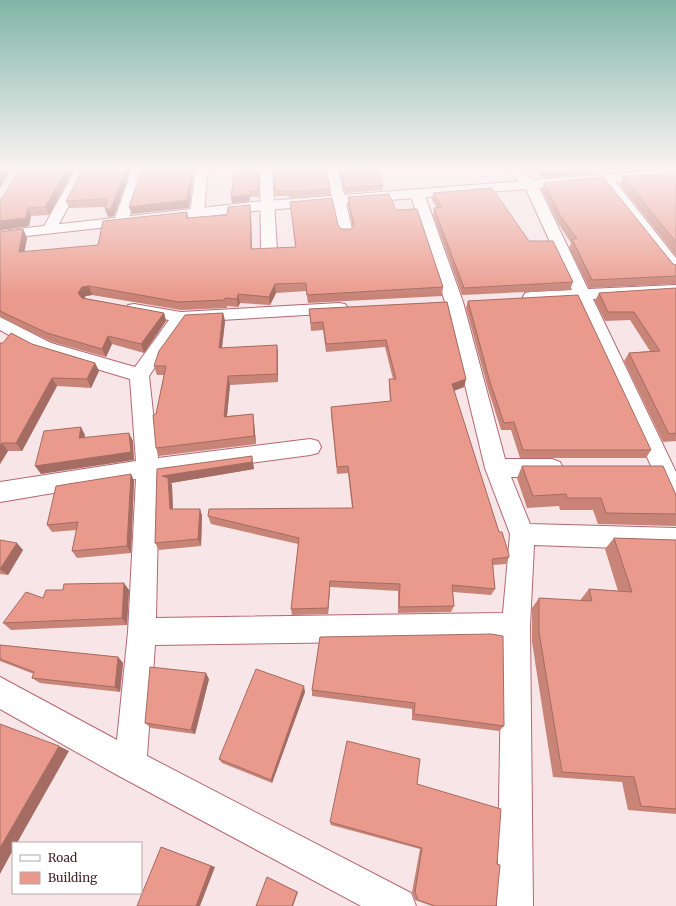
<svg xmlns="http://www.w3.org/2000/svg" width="676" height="906" viewBox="0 0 676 906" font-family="Merriweather,serif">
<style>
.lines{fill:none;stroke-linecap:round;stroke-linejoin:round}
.street-casing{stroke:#b46773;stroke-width:2}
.secondary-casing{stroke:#b46773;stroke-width:2}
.street{fill:#fff;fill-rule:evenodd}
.secondary{fill:#fff;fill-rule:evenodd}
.wall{fill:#c98478}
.shaded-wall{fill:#a46c62}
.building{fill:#ea9a8c;stroke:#a46c62}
</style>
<rect width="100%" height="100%" fill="#f7e5e7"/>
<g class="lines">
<g class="street-casing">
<g id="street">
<polygon points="76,169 89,169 55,231 45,231 43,228"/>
<polygon points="132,169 145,169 129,218 127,221 117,221 115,218"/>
<polygon points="196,169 208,169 204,212 202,215 192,215 190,212"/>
<polygon points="260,169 272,169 277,250 274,253 264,253 261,250"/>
<polygon points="326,169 338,169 353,233 351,236 341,236 339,233"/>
<polygon points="507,169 521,169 538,185 588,289 676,285 676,295 593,299 676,472 676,511 668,508 652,468 576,300 531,302 525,301 523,297 525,293 531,292 572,290 525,187"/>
<polygon points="606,175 611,176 676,258 676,273 670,271 601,182 599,179 601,176"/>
<polygon points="417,189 422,190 424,193 463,302 505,459 552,459 560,462 563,468 560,474 552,477 511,477 530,524 676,528 676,550 534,545 530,626 533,906 497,906 502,640 155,645 147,756 411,893 416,906 361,906 119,776 0,709 0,677 117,740 128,632 136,479 0,502 0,482 136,461 130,379 37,351 0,330 0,317 51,343 135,367 169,320 128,313 125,309 128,305 134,304 181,312 339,303 345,304 348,308 345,312 339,313 186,322 149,376 158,458 310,439 318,441 321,447 318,453 310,455 159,475 156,618 503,613 510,534 485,468 445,302 410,193 412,190"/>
</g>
</g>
<g class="secondary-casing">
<polygon id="secondary" points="676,169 676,177 253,211 0,239 0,231 253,202"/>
</g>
<use href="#street" class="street"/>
<use href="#secondary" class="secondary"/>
</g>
<g class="wall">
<polygon points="19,169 74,169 49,215 31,216 29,226 0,230 0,199 2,199"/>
<polygon points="131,169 114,216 108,217 106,207 69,208 66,201"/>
<polygon points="258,169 259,197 250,197 250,201 232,203"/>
<polygon points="273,169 330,189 330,195 289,198 289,196 275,196"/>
<polygon points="339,169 376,169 383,185 383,190 345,193"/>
<polygon points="534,169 591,169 589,174 543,178"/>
<polygon points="676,173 676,256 620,185 623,177"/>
<polygon points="544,183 673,264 676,265 676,284 589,288 569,248 571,243 558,223 542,190"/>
<polygon points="433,193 529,241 573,282 570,290 462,295 433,215 434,208 437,208 432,200"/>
<polygon points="348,197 396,210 443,287 442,296 308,303 306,291 276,293 270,305 240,303 238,307 227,306 227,308 181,310 92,295 86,296 83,298 164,313 166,321 144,353 112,344 106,357 52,342 0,317 0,232 23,229 27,238 24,252 98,245 189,218 227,215 251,213 252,249 295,247 290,202 338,225 341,229 351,229 353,228 348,205"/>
<polygon points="676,288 676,441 663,442 624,361 629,353 650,351 630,320 605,321 595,301 599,293"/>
<polygon points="468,301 651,450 646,458 520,458 511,430 501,430 488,389 466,308"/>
<polygon points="447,302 466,379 464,387 454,391 499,532 509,557 506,564 493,565 495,589 491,595 453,592 454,606 451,612 398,613 398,591 330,587 328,614 292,615 291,609 298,544 211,524 208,516 352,508 348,473 337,474 331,415 331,407 390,401 389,387 389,379 393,379 385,347 326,352 323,330 311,331 309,309"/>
<polygon points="223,313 225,321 222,348 278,353 278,382 230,385 227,416 253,414 254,422 256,444 159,456 156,448 156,414 164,375 157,375 154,366"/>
<polygon points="0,343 32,344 95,363 99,371 91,388 57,386 22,451 8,451 0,464"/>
<polygon points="253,464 254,469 171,483 172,485 173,509 200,509 202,516 201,546 159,550 155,543 157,469"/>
<polygon points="522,466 676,495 676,526 598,524 593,510 560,510 559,506 527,508 517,478"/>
<polygon points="131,474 134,481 131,553 77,558 72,551 77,530 52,532 47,525"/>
<polygon points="614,538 676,540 676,814 628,810 622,782 553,777 532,642 532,608 539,598 581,601 581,599 589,589 618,591 605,549"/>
<polygon points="0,540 23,550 8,575 0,574"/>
<polygon points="129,590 127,625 11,630 3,623 43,598"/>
<polygon points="320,637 504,726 499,731 412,720 412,709 312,696 312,690"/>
<polygon points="0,645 118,657 123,663 120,692 40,683 32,678 34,674 0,661"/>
<polygon points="209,679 195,734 151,728 145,723"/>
<polygon points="305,692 272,783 222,763 219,759"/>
<polygon points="417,784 497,864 496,906 432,906 415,900 412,892 420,849 331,825 330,822"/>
</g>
<g class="shaded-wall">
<polygon points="4,169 12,169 0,188 0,175"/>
<polygon points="67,169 74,169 49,215 45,207"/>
<polygon points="126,169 131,169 114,216 108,217 105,209"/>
<polygon points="192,169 194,169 189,208 132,214 129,207"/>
<polygon points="258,169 259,197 258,191"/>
<polygon points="250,191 250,201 232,203 231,197"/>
<polygon points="250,205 251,213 252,257 251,249"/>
<polygon points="28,208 31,216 29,226 0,230 0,221"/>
<polygon points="187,212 189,220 186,218"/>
<polygon points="23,229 27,238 23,260 19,252"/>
<polygon points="275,284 276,293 270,305 269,297"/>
<polygon points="89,286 92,295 86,296 82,301 78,293 82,287"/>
<polygon points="238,294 240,303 238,307 237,299"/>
<polygon points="164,313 166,321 144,353 141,344"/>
<polygon points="223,313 225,321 221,356 219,348"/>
<polygon points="108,336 112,344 106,357 102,349"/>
<polygon points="277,345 278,353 278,382 277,374"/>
<polygon points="95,363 99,371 91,388 87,379"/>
<polygon points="228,376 230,385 226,425 224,417"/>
<polygon points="52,378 57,386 22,451 16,443"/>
<polygon points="466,379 464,387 450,392 452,384"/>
<polygon points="253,414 254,422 256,444 254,436"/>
<polygon points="81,427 85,435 83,446 79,438"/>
<polygon points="129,433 133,441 134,460 41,474 35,466"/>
<polygon points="2,443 8,451 0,464 0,446"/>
<polygon points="252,456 254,469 171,483 172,485 173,516 170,509 162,476"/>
<polygon points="131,474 134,481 131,553 127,546"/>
<polygon points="200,509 202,516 201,546 198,539"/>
<polygon points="17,543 23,550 8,575 0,569"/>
<polygon points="330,581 330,587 328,614 328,608"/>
<polygon points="124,583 129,590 127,625 122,618"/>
<polygon points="118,657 123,663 120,692 115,687"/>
<polygon points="206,673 209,679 195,734 191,730"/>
<polygon points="304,686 305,692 272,783 271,780"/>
<polygon points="59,746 69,751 17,843 13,843 13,850 0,874 0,848"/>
<polygon points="161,847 215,867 200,906 196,906"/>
<polygon points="267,877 298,892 293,906 292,906"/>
</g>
<g class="building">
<polygon points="0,169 4,169 0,175"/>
<polygon points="19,169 67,169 45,207 28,208 26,218 0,221 0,199 2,199"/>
<polygon points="83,169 126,169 111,209 105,209 107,200 105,199 66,201"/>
<polygon points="142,169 192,169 187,200 129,207"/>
<polygon points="235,169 258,169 258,191 250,191 250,195 231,197"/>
<polygon points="273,169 326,169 330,189 289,192 289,191 275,191"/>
<polygon points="341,169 376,169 383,185 345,188"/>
<polygon points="676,173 676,242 623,177"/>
<polygon points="603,177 673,264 676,265 676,276 592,280 572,239 577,239 560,215 544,183"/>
<polygon points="492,188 529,241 553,241 573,282 464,288 434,208 442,207 433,193"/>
<polygon points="389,194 396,210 417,209 443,287 307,295 306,283 275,284 269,297 238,294 237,299 225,298 225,300 179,302 89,286 82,287 78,293 82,298 164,313 141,344 108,336 102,349 47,333 0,311 0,232 23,229 19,252 98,245 103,221 187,212 186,218 227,215 228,207 250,205 251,249 296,247 290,202 332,198 338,225 341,229 351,229 354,226 348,197"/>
<polygon points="676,288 676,433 669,434 629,353 660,351 634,312 608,312 599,293"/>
<polygon points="578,295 651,450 523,450 514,422 504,423 490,382 468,301"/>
<polygon points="447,302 466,379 452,384 499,532 502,532 509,555 509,557 492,559 495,589 452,585 454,606 399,607 400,584 330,581 328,608 291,609 299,538 208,516 209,509 353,508 348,466 337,467 331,407 391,401 389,379 396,379 386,340 326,344 323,322 311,323 309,309"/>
<polygon points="223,313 219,348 277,345 277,374 228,376 224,417 253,414 254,436 156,448 153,415 156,414 166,366 154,366 159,351 185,315"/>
<polygon points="11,333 32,344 95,363 87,379 52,378 16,443 2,443 0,446 0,343 3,343"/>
<polygon points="81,427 79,438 129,433 131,452 35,466 44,431"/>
<polygon points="252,456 252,462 162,476 168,478 170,509 200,509 198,539 155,543 157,469"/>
<polygon points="522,466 663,466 676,495 676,514 606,513 601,498 567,498 566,494 533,496"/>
<polygon points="131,474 127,546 72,551 78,522 47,525 56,486"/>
<polygon points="614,538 676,540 676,809 641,806 634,777 562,772 539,632 539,598 592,601 589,589 632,592"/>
<polygon points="0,540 17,543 0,569"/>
<polygon points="124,583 122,618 3,623 26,592 43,598 46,590 63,590 64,584"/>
<polygon points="491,634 503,636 504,726 414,714 415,703 312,690 320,637"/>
<polygon points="0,645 118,657 115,687 32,678 34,672 0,659"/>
<polygon points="150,667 206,673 191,730 145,723"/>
<polygon points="256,669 304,686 271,780 219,759"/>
<polygon points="0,724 59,746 0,848"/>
<polygon points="347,741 420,759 417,784 501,809 497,864 500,865 496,906 435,906 418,900 415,892 422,848 330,822"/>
<polygon points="161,847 211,866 196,906 137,906"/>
<polygon points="267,877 297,892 292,906 256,906"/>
</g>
<linearGradient id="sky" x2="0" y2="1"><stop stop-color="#80b6a7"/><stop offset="0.57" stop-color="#fbf3f4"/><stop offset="1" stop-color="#fbf3f4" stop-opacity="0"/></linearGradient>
<rect width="676" height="296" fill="url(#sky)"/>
<rect x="12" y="842" width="130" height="52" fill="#ffffff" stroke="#b4a7a9"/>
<rect x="20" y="855" width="20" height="6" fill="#ffffff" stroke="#b4a7a9"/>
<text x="48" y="862" font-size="12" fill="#442329">Road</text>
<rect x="20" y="872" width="20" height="12" fill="#ea9a8c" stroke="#b4a7a9"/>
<text x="48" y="882" font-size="12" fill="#442329">Building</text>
</svg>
